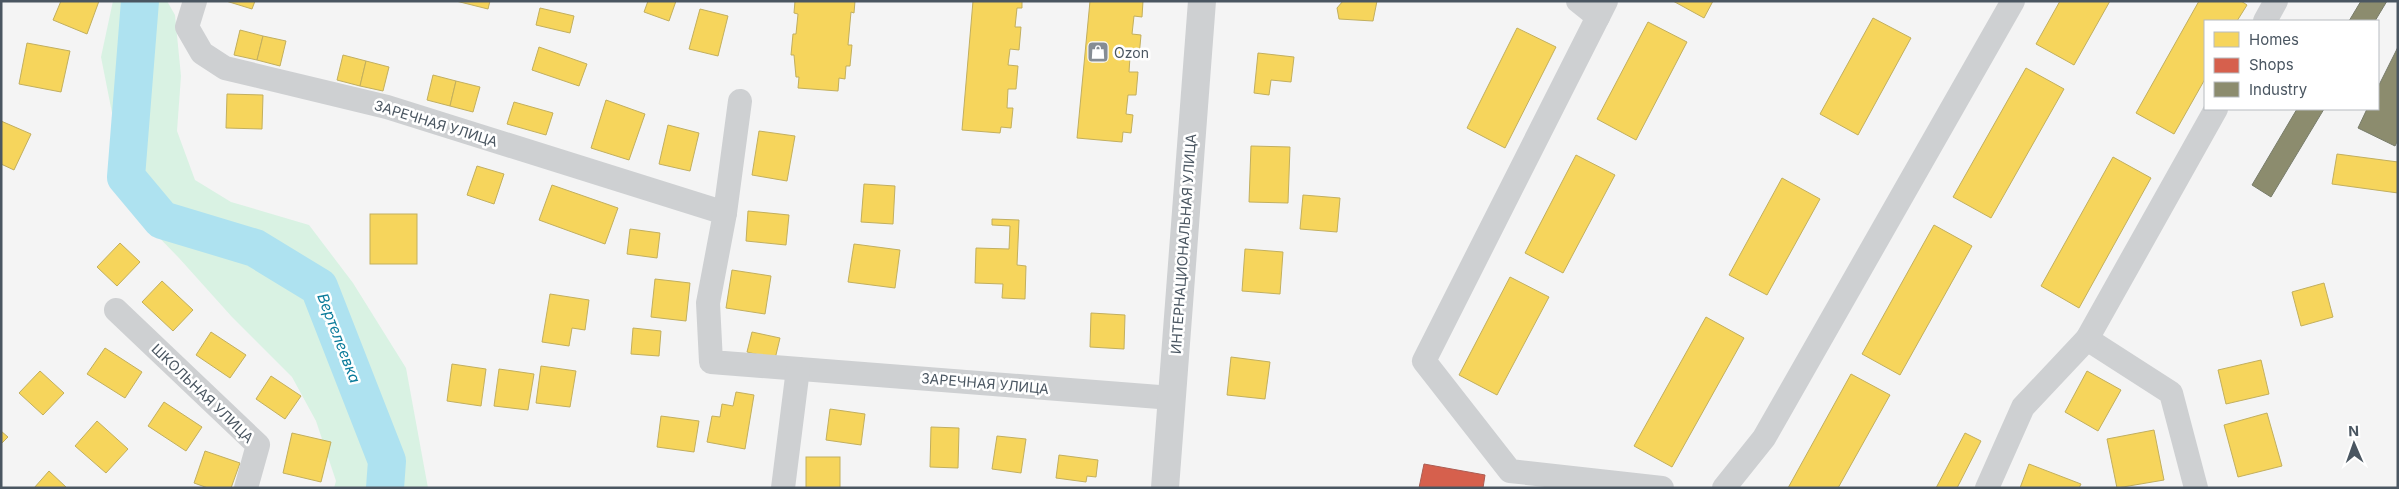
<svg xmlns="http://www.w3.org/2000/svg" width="2399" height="489" viewBox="0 0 2399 489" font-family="Inter,sans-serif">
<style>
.green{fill:#d9f2e3}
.homes{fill:#f6d55c;stroke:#c2af5e}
.shops{fill:#d6604d;stroke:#ac5d53}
.industry{fill:#8c8c6e;stroke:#787c6a}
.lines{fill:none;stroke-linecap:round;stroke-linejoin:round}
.river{stroke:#aee2f0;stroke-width:38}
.minor{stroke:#ced0d2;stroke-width:24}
.tertiary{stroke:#ced0d2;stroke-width:28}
.labels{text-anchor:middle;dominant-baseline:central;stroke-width:5;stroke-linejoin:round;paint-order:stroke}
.poi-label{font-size:14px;fill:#4a5661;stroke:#fff;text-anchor:start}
.street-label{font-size:14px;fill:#4a5661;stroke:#fff}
.water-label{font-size:15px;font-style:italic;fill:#0c7c9b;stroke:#fff}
</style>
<rect width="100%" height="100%" fill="#f4f4f4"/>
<polygon class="green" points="113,1 167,1 175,15 181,76 177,131 195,180 231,202 309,225 353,283 406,368 428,488 334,488 336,481 316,421 292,377 232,317 179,258 110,187 115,128 101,57"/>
<g class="homes">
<polygon points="61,1 99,1 87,34 53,20"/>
<polygon points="226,1 255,1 252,9"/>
<polygon points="456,1 490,1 488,9"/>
<polygon points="648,1 676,1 669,21 644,12"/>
<polygon points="795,1 855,1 854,13 851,12 848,45 852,45 850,66 846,66 845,79 839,78 838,91 798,88 799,77 796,77 794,55 791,55 793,34 796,34 798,14 794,13"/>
<polygon points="973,1 1022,1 1022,8 1017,8 1015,27 1021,27 1019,50 1010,49 1008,65 1018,66 1016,89 1008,89 1007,108 1013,108 1011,128 1001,127 1000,133 962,130"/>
<polygon points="1090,1 1143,1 1142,17 1134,16 1132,34 1141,35 1139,57 1130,57 1129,72 1138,72 1136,95 1128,95 1126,114 1133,115 1131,133 1123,132 1122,142 1077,138"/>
<polygon points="1343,1 1377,1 1373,21 1339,19 1337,8"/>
<polygon points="1673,1 1713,1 1704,18"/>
<polygon points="2060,1 2110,1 2074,65 2036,44"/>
<polygon points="2199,1 2241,1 2247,5 2237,21 2205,21 2205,79 2174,134 2136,113"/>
<polygon points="540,8 574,16 570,33 536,25"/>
<polygon points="700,9 728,16 718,56 689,49"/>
<polygon points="1873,18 1911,38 1858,135 1820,114"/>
<polygon points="1648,22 1687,42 1636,140 1597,119"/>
<polygon points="1517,28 1556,47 1505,148 1467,128"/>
<polygon points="240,30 263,36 257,60 234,55"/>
<polygon points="263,36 286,41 280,66 257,60"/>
<polygon points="27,43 70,51 61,92 19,84"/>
<polygon points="539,47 587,64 579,86 532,70"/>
<polygon points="1258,53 1294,57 1291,82 1271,80 1269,95 1254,93"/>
<polygon points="343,55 366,61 360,86 337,80"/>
<polygon points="366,61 389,67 383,91 360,86"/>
<polygon points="2026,68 2064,89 1991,218 1953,197"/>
<polygon points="433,75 456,81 450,106 427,100"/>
<polygon points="456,81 480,87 473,112 450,106"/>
<polygon points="227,94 263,95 262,129 226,128"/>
<polygon points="606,100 645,114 629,160 591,148"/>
<polygon points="514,102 553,113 546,135 507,124"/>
<polygon points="1,121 31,134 14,170 1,164"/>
<polygon points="668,125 699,133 690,171 659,164"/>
<polygon points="759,131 795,136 787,181 752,175"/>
<polygon points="1251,146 1290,147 1288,203 1249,202"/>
<polygon points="2337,154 2398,162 2398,193 2332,184"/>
<polygon points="1576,155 1615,175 1563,273 1525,253"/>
<polygon points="2113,157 2151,178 2079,308 2041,286"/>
<polygon points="477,166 504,174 494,204 467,195"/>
<polygon points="1782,178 1820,199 1767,295 1729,275"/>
<polygon points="864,184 895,186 893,224 861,222"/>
<polygon points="552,185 618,208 605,244 539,220"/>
<polygon points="1303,195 1340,198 1337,232 1300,229"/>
<polygon points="748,211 789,215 786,245 746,241"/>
<rect x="370" y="214" width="47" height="50"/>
<polygon points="992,219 1019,220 1017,265 1026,266 1025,299 1002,298 1003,284 975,283 976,248 1009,249 1010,226 992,225"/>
<polygon points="1934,225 1972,246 1900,375 1862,354"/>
<polygon points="630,229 660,233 657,258 627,254"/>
<polygon points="120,243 140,262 117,286 97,267"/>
<polygon points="854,244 900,250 895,288 848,282"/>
<polygon points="1245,249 1283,252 1280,294 1242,291"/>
<polygon points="732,270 771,276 765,314 726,308"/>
<polygon points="1510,277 1549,297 1497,395 1459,375"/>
<polygon points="655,279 690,283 686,321 651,317"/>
<polygon points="162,281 193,310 173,331 142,302"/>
<polygon points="2324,283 2333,317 2301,326 2292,292"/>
<polygon points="550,294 589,300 585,330 572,328 569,346 542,342"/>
<polygon points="1091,313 1125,315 1124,349 1090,347"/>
<polygon points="1706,317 1744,338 1672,467 1634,446"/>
<polygon points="633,328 661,331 659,356 631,354"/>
<polygon points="211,332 246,355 230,378 196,355"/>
<polygon points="752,332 780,338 775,359 747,352"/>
<polygon points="105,348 142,372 125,398 87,374"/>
<polygon points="1231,357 1270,362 1265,399 1227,395"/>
<polygon points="2261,360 2269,394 2226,404 2218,370"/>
<polygon points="452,364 486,369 481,406 447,401"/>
<polygon points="541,366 576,371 570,407 536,403"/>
<polygon points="499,369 534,374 528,410 494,406"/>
<polygon points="40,371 64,393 43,415 19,393"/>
<polygon points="2087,371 2121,390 2098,431 2065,412"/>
<polygon points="1851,374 1890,395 1838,488 1788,488"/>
<polygon points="271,376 301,396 285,419 256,399"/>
<polygon points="736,392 754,395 745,449 707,442 712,416 720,417 722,404 733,406"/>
<polygon points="164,402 202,427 186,451 148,426"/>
<polygon points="830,409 865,414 861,445 826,440"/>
<polygon points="2267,413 2282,466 2238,477 2224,425"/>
<polygon points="661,416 699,421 694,452 657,447"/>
<polygon points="97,421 128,449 106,473 75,446"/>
<polygon points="931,427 959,428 958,468 930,467"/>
<polygon points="2154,430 2164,480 2117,488 2107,439"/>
<polygon points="1,431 8,437 1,444"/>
<polygon points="292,433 331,442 321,482 283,473"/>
<polygon points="1965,433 1981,441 1957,488 1936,488"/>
<polygon points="997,436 1026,439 1021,473 992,469"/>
<polygon points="205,451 240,463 231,488 208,488 194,483"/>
<polygon points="1059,455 1098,460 1096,477 1087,476 1086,482 1056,478"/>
<rect x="806" y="457" width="34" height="31"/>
<polygon points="2029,464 2081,484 2079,488 2020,488"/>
<polygon points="49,471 67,488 34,488"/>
</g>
<polygon class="shops" points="1424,464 1485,475 1483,488 1419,488"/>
<g class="industry">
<polygon points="2361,1 2387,1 2375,21 2349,21"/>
<polygon points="2398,47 2398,140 2395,146 2358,128 2367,109 2378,109 2378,87"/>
<polygon points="2297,109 2324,109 2271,197 2252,185"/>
</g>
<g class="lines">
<polyline class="river" points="140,1 126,177 162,220 255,248 319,287 387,461 385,488"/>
<g class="minor">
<polyline points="195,1 187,27 202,53 225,68 387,107 725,213"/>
<polyline points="1578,1 1598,17"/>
<polyline points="1606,1 1424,361 1510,471 1662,488"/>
<polyline points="2265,21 2276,1"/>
<polyline points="740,101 725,213 708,303 711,362 1172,398"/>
<polyline points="116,310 258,445 246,488"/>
<polyline points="2087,339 2171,393 2196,488"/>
<polyline points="783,488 798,369"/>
<polyline points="1724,488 1764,438 2013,1"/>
<polyline points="1987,488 2023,407 2087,339 2216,109"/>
</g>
<polyline class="tertiary" points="1165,488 1202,1"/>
</g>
<defs>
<g id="shop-square" transform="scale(1.125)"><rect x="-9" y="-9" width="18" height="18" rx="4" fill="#868d94" stroke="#fff"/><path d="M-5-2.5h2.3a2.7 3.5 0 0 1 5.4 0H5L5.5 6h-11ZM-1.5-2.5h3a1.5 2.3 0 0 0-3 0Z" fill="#fff"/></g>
</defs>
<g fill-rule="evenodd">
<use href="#shop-square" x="1098" y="52"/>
</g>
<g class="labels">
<g class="poi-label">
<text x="1114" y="52">Ozon</text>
</g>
<g class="street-label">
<text transform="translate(436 123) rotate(17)">ЗАРЕЧНАЯ УЛИЦА</text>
<text transform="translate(1183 244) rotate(-86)">ИНТЕРНАЦИОНАЛЬНАЯ УЛИЦА</text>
<text transform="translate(985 383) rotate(5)">ЗАРЕЧНАЯ УЛИЦА</text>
<text transform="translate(203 393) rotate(44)">ШКОЛЬНАЯ УЛИЦА</text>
</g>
<g class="water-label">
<text transform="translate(339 338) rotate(69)">Вертелеевка</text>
</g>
</g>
<rect width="2399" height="489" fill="none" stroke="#4a5661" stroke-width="5"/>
<rect x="2204" y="20" width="175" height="90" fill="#ffffff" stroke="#b7bbc0"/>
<rect x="2214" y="32" width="25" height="15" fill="#f6d55c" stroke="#b7bbc0"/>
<text x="2249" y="45" font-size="15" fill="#4a5661">Homes</text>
<rect x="2214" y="58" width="25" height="15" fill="#d6604d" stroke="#b7bbc0"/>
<text x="2249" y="70" font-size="15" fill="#4a5661">Shops</text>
<rect x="2214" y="82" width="25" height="15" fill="#8c8c6e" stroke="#b7bbc0"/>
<text x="2249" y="95" font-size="15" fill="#4a5661">Industry</text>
<g transform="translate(2354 444) rotate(358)" stroke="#ffffff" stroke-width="4" paint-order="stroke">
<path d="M0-4L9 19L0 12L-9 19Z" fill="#4a5661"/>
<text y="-8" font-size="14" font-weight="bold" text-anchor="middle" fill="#4a5661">N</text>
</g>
</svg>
